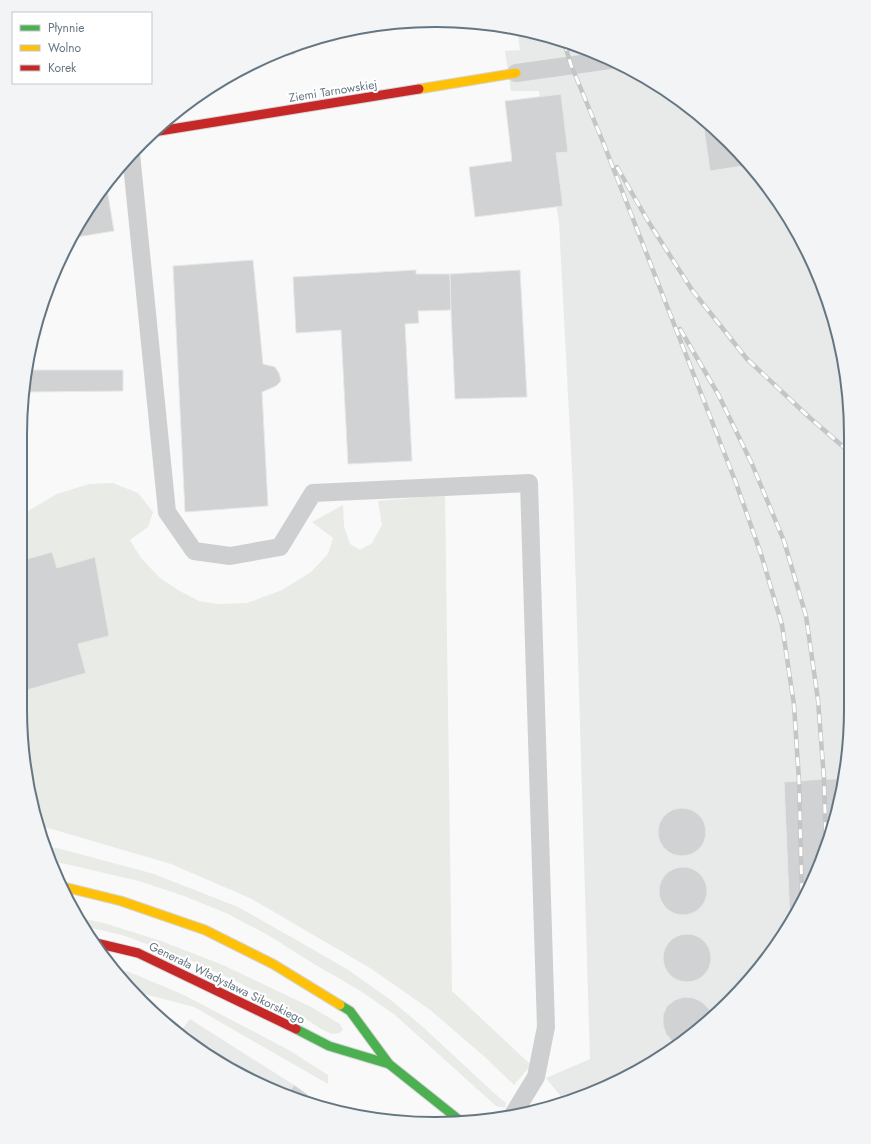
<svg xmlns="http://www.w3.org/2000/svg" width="871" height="1144" viewBox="0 0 871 1144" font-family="Jost,sans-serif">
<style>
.built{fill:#e8e9e9}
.green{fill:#e8ebe6}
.building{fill:#d0d2d3;stroke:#e8e8e8}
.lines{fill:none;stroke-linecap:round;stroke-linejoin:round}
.fast-casing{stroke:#d5d6d7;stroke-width:11}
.slow-casing{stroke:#d5d6d7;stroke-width:11}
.jam-casing{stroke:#d5d6d7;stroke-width:11}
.lane{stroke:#cecfd0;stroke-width:18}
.fast{stroke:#4caf50;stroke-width:9}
.slow{stroke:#ffc107;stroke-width:9}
.jam{stroke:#c62828;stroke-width:9}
.rail-casing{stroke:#c3c5c6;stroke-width:4.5}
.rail{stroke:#fff;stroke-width:3;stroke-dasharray:9;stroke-linecap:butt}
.labels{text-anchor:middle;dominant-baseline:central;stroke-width:4;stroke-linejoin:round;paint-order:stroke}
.street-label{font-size:12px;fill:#657683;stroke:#fff}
.rim{fill:none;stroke:#657683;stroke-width:2}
</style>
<rect width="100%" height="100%" fill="#f9f9f9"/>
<g class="built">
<polygon points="517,28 595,52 667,90 729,142 781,205 829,302 847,381 847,763 829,842 781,939 729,1002 666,1054 566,1103 546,1078 590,1059 573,490 559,223 539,91 511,91 505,51 520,50"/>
<polygon points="190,1019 294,1085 327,1109 302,1102 228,1068 180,1032"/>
</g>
<g class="green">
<polygon points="113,483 138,493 153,512 148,527 130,540 141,558 160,578 178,590 199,601 218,604 247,603 282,590 311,572 328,554 333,538 312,522 343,505 344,526 350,544 360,550 372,543 382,525 378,501 445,495 452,991 531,1065 514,1085 486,1058 429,1009 370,968 252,899 171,864 38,825 34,816 20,708 21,515 57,494 89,484"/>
<polygon points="47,848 57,848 154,874 238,907 300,942 347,969 392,1001 424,1028 494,1093 506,1103 505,1108 496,1106 395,1015 359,990 314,964 268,935 226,913 184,896 139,881 53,861"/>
<polygon points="76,917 104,923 161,941 223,965 311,1007 340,1024 343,1030 339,1033 332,1034 323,1030 298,1014 236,981 183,957 122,935 83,926"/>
<polygon points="116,969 129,972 182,994 287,1049 328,1075 328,1084 194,1007 133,991"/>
</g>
<g class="building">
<polygon points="293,46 295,54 264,60 264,58 277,52"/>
<polygon points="561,94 568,152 556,153 563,206 475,217 469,167 512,161 505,101"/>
<polygon points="705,121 729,142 749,165 710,171 703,122"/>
<polygon points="106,183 114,231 71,238"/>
<polygon points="253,260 263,364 275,367 279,373 281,381 276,386 262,392 268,506 185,512 173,266"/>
<polygon points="416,270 416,274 450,274 451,310 418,311 419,323 405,324 412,461 348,464 341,330 296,333 293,277"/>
<polygon points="520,270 527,397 455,399 451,310 450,274"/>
<polygon points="27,370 123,370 123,391 24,392"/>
<polygon points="52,552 57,568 95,557 109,636 78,644 86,673 20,692 20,561"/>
<polygon points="824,779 844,779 829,842 790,921 784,782"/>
<circle cx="682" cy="832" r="24"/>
<circle cx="683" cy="891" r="24"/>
<circle cx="687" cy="958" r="24"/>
<polygon points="684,997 694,998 702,1002 709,1009 711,1017 678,1044 672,1041 666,1034 663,1025 663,1015 667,1006 675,1000"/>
<polygon points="294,1085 308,1095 303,1102 287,1095"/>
</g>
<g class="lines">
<g class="fast-casing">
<g id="fast">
<polyline points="340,1005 350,1011 389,1064 463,1123"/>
<polyline points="296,1029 329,1046 389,1064"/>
</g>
</g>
<g class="slow-casing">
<g id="slow">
<polyline points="419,89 516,73"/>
<polyline points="64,887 121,901 205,930 273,964 340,1005"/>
</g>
</g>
<g class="jam-casing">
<g id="jam">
<polyline points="153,132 419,89"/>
<polyline points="96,943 138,953 296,1029"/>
</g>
</g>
<g class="lane">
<polyline points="516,73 610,60"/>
<polyline points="131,154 167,512 194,551 230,556 280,547 313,493 529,483 546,1027 536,1077 514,1113"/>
</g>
<use href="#fast" class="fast"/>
<use href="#slow" class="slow"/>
<use href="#jam" class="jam"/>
<g class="rail-casing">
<g id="rail">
<polyline points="564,42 571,65 603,142 736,483 761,554 782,625 794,705 799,781 802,897"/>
<polyline points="617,167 648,221 692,290 747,359 809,417 847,450"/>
<polyline points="680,329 718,394 752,464 784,541 806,616 818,700 824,779 826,848"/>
</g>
</g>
<use href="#rail" class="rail"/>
</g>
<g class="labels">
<g class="street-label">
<text transform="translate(333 91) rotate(-9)">Ziemi Tarnowskiej</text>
<text transform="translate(227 983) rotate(26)">Generała Władysława Sikorskiego</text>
</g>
</g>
<path d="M0 0H871V1144H0ZM435 27H436A408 408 0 0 1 844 435V709A408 408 0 0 1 436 1117H435A408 408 0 0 1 27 709V435A408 408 0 0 1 435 27Z" fill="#f3f4f5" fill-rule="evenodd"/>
<path class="rim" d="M435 27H436A408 408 0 0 1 844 435V709A408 408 0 0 1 436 1117H435A408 408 0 0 1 27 709V435A408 408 0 0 1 435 27Z"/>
<rect x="12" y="12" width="140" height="72" fill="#ffffff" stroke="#c1c8cd"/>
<rect x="20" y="25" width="20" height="6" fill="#4caf50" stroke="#c1c8cd"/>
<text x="48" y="32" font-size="12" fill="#657683">Płynnie</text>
<rect x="20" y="45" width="20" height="6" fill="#ffc107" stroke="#c1c8cd"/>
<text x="48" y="52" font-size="12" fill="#657683">Wolno</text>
<rect x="20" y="65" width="20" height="6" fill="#c62828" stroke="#c1c8cd"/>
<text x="48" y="72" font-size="12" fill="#657683">Korek</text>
</svg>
